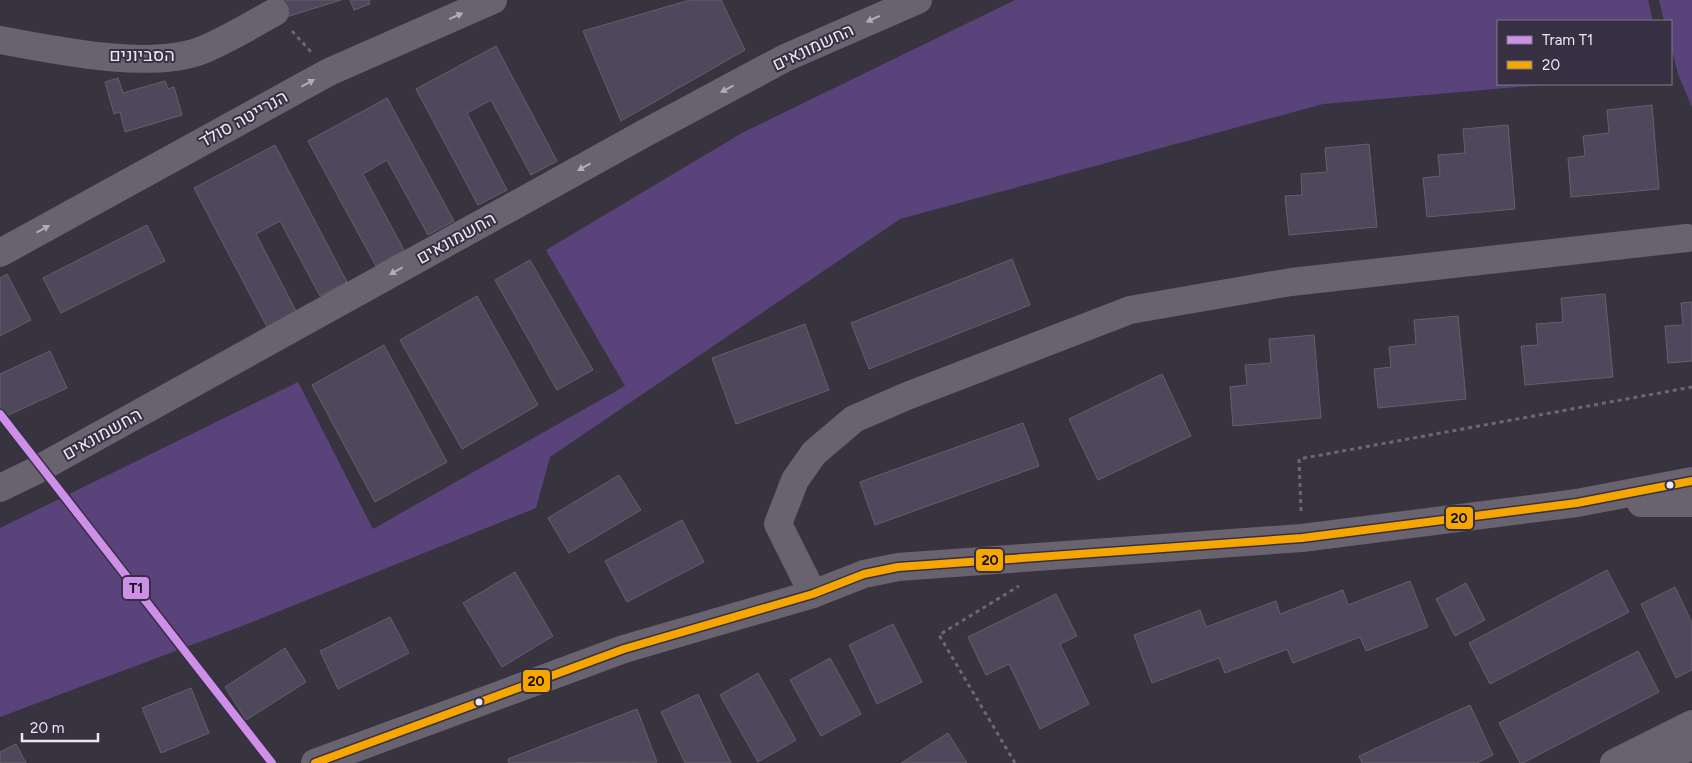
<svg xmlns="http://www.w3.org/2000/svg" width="1692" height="763" viewBox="0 0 1692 763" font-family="Figtree,Heebo,sans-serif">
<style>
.green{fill:#5a437b}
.building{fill:#4f475b;stroke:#636069}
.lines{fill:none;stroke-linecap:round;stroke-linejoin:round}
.path{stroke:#6b6871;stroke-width:3;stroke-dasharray:4 4;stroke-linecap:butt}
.minor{stroke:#68636f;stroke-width:28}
.bus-1-casing{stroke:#373043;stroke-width:11}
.bus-1{stroke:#f7a600;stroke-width:8}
.tram-1-casing{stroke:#373043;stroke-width:11}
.tram-1{stroke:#ce8fe9;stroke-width:8}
.oneway{fill:#b1acb8}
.bus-dot{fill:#ece8f4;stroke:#373043;stroke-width:2}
.labels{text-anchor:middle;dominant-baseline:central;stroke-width:4;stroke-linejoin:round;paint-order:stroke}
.street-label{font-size:18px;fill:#ece8f4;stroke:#373043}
.line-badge{stroke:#373043;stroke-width:2}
.pale-badge-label{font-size:14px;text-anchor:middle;font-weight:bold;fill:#111}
</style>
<rect width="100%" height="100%" fill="#38343f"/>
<g class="green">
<polygon points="1015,0 1648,0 1653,21 1498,21 1498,84 1552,84 1323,104 900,219 550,457 536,508 242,626 0,717 0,528 298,382 373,529 625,386 546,250 742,133"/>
<polygon points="1659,0 1692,0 1692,107 1678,74 1671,47 1671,21 1664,21"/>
</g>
<g class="building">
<polygon points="279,0 341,0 286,17"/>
<polygon points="350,0 369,0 370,4 354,10"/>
<polygon points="690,0 721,0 745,50 621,121 583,31"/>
<polygon points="496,46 557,161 531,175 491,100 467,113 507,190 478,205 416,89"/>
<polygon points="118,78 123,93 165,81 168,89 174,87 182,115 125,132 120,112 114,114 105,82"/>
<polygon points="387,98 454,221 428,235 387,160 363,174 404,250 376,266 308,141"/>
<polygon points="1652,105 1659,189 1571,197 1568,158 1585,156 1583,136 1609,133 1607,110"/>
<polygon points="1508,125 1515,209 1427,217 1423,178 1440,176 1438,155 1465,153 1463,129"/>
<polygon points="1369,144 1377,227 1289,235 1285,196 1302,195 1301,174 1327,172 1325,148"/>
<polygon points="275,145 347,282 320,296 280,221 256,234 296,311 267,327 194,188"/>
<polygon points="147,225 165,261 61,313 43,278"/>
<polygon points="1012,259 1030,305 869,369 851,323"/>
<polygon points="530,260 593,370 557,390 495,280"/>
<polygon points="7,274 31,320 0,336 0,278"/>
<polygon points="1605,294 1613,377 1525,385 1521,346 1538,345 1536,324 1563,322 1561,298"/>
<polygon points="477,296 538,405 462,449 400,340"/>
<polygon points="1692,302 1692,361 1668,363 1665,326 1683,325 1681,303"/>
<polygon points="1458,316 1466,399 1378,408 1374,369 1391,367 1389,347 1416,344 1414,320"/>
<polygon points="805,324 829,390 736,424 712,358"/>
<polygon points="1314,335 1321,418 1233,426 1230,387 1247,385 1245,365 1271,363 1269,339"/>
<polygon points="384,345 447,462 375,502 312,385"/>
<polygon points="50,351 67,388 0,419 0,374"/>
<polygon points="1162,374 1191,436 1098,480 1069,419"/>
<polygon points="1023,423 1039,466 875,525 860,482"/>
<polygon points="619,475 641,510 569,553 548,518"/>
<polygon points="682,520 704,562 627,602 605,561"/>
<polygon points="1607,570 1629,612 1490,684 1469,643"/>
<polygon points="515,572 553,636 502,667 463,603"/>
<polygon points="1410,581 1428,627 1366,651 1360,637 1293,663 1287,649 1225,673 1219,658 1152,683 1134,635 1200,610 1206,627 1276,601 1280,614 1343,590 1348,605"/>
<polygon points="1466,583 1485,620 1455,636 1436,599"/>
<polygon points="1675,587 1692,623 1692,670 1676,678 1641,604"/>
<polygon points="1056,594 1077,636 1060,644 1089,704 1040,729 1009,664 986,675 968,637"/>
<polygon points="390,617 409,653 338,689 320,651"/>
<polygon points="893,624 922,682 877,704 849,645"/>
<polygon points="285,648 306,682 246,720 225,687"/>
<polygon points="1638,651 1659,692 1523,763 1520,763 1499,723"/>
<polygon points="830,658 861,714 821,736 790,680"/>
<polygon points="758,673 796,740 758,762 720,695"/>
<polygon points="191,688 209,733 161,753 142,708"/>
<polygon points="698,694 731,763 685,763 661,712"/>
<polygon points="1470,705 1493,755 1477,763 1362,763 1359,756"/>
<polygon points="637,709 657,762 509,763 508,759"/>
<polygon points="948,733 967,763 901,763"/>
<polygon points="16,744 26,763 0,763 0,752"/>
</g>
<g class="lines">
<g class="path">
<polyline points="292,31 311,52"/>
<polyline points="1301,511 1299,459 1692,387"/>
<polyline points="1015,763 939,635 1019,586"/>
</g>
<g class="minor">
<path d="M 0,40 C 55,50 148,70 200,51 C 226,41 251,25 275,12"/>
<polyline points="0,253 329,72 493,0"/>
<polyline points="0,488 33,472 645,133 785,58 918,0"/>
<polyline points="1641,503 1692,503"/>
<polyline points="813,594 778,524 795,480 814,453 854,419 907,396 1130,310 1291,282 1687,238"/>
<polyline points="315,763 624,649 813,594 864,574 898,567 1302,538 1577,503 1692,481"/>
<polyline points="1614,763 1692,724"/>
<polyline points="1653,763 1692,746"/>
</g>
<g class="bus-1-casing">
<polyline id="bus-1" points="315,763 624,649 813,594 864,574 898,567 1302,538 1577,503 1692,481"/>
</g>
<use href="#bus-1" class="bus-1"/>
<g class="tram-1-casing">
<polyline id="tram-1" points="0,414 272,763"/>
</g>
<use href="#tram-1" class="tram-1"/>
</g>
<defs><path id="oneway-solid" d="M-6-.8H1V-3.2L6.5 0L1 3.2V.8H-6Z" transform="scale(1.25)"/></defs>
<g class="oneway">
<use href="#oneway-solid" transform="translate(456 16) rotate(-24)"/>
<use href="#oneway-solid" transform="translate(873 19) rotate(156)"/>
<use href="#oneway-solid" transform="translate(308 83) rotate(-29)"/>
<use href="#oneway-solid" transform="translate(727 89) rotate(152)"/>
<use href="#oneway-solid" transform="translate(584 167) rotate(151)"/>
<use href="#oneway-solid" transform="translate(43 229) rotate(-29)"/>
<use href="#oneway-solid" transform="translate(396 271) rotate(151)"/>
</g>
<g class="bus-dot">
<circle cx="1670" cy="485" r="4.5"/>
<circle cx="479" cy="702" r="4.5"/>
</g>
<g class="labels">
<g class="street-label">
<text transform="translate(813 47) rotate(-25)">החשמונאים</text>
<text x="142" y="55">הסביונים</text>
<text transform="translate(243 119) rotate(-29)">הנרייטה סולד</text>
<text transform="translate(456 238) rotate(-29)">החשמונאים</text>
<text transform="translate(102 434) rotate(-29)">החשמונאים</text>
</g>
</g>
<g class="line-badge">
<rect x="1445" y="506" width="29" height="24" rx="5" fill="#f7a600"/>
<rect x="975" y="548" width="29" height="24" rx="5" fill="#f7a600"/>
<rect x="122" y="576" width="28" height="24" rx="5" fill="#ce8fe9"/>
<rect x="522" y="669" width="29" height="24" rx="5" fill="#f7a600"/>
</g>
<g class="pale-badge-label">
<text x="1459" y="523">20</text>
<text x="990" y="565">20</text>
<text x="136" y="593">T1</text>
<text x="536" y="686">20</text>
</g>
<rect x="1497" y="20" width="175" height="65" fill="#373043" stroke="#7f7a8a"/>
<rect x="1507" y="36" width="25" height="8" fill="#ce8fe9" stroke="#7f7a8a"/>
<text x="1542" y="45" font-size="15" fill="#ece8f4">Tram T1</text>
<rect x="1507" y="61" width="25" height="8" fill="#f7a600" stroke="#7f7a8a"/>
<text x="1542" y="70" font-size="15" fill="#ece8f4">20</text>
<path d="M22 733v8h76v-8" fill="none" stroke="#ece8f4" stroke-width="2.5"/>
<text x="30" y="733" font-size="15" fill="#ece8f4" stroke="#373043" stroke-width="4" paint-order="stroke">20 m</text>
</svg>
